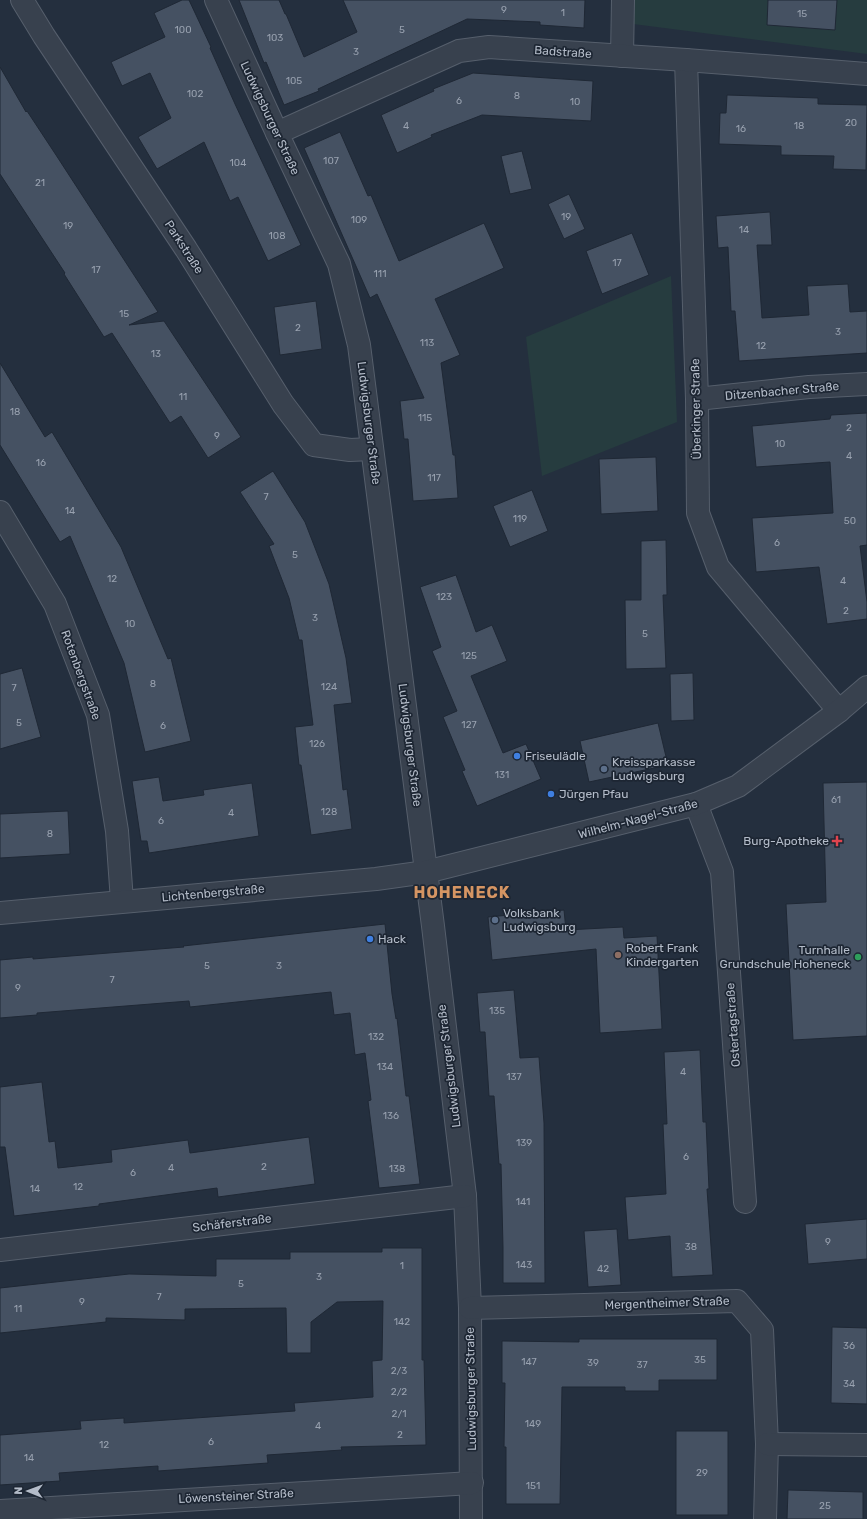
<svg xmlns="http://www.w3.org/2000/svg" width="867" height="1519" viewBox="0 0 867 1519" font-family="Rubik,sans-serif">
<style>
.green{fill:#263c3f}
.building{fill:#455162;stroke:#1f2835}
.lines{fill:none;stroke-linecap:round;stroke-linejoin:round}
.minor-casing{stroke:#565f6c;stroke-width:24}
.minor{stroke:#38414e;stroke-width:22}
.shop-dot{fill:#3f7fe0;stroke:#1d2633;stroke-width:1.5}
.service-dot{fill:#5c6f8a;stroke:#1d2633;stroke-width:1.5}
.health-dot{fill:#e0444e;stroke:#1d2633;stroke-width:1.5}
.education-dot{fill:#8d6e63;stroke:#1d2633;stroke-width:1.5}
.leisure-dot{fill:#2e9e5b;stroke:#1d2633;stroke-width:1.5}
.labels{text-anchor:middle;dominant-baseline:central;stroke-width:3.5;stroke-linejoin:round;paint-order:stroke}
.number-label{font-size:10px;fill:#98a1af}
.street-label{font-size:12px;fill:#b4bcc9;stroke:#1d2633}
.poi-label{font-size:12px;fill:#b4bcc9;stroke:#1d2633;text-anchor:start}
.district-label{font-size:16px;font-weight:bold;letter-spacing:1px;fill:#d59563;stroke:#1d2633}
</style>
<rect width="100%" height="100%" fill="#242f3e"/>
<g class="green">
<polygon points="635,0 867,0 867,54 633,24"/>
<polygon points="671,276 677,422 542,476 526,337"/>
</g>
<g class="building">
<polygon points="182,0 189,0 211,47 210,48 235,104 301,245 268,261 238,197 230,201 204,142 157,169 138,137 171,118 150,73 122,86 111,62 165,37 154,13"/>
<polygon points="239,0 279,0 285,14 286,14 304,57 357,32 343,0 585,0 584,28 540,25 540,22 467,19 318,89 319,91 284,105 266,62 264,63"/>
<polygon points="768,0 837,0 835,30 767,25"/>
<polygon points="0,67 26,112 27,111 56,155 158,312 129,325 164,321 241,437 208,458 181,416 170,423 112,333 104,337 64,274 65,273 0,174"/>
<polygon points="473,73 593,81 591,121 482,115 431,135 432,137 397,153 381,115 434,91 433,89"/>
<polygon points="727,95 818,98 818,104 867,105 866,170 833,169 834,156 781,155 781,146 719,144 720,113 726,113"/>
<polygon points="340,132 368,196 371,195 399,261 484,223 504,268 435,299 460,355 441,363 453,455 455,455 458,498 413,501 408,439 404,439 400,401 424,398 377,294 370,298 304,148"/>
<polygon points="522,151 532,189 510,194 501,156"/>
<polygon points="569,194 585,229 564,239 548,204"/>
<polygon points="770,212 772,245 757,245 762,318 809,315 807,286 848,284 850,312 867,311 867,353 739,361 735,311 731,311 728,247 718,248 716,216"/>
<polygon points="632,233 649,275 602,294 586,251"/>
<polygon points="316,301 322,349 280,355 274,307"/>
<polygon points="0,363 45,437 52,432 121,547 168,659 171,658 191,741 145,752 124,663 70,536 60,542 0,445"/>
<polygon points="867,413 867,545 860,546 867,602 867,619 827,624 819,567 756,572 752,518 833,513 830,462 756,467 752,426 830,419 831,415"/>
<polygon points="656,457 658,511 601,514 599,459"/>
<polygon points="273,471 305,522 329,584 346,658 352,703 334,705 343,790 347,789 352,829 311,835 301,765 299,765 295,727 313,725 302,640 299,640 289,598 269,546 274,544 240,492"/>
<polygon points="532,490 548,531 510,547 493,506"/>
<polygon points="666,540 667,595 663,595 666,668 626,669 625,600 641,600 641,541"/>
<polygon points="456,575 476,632 492,625 507,661 471,676 503,753 526,744 541,779 477,806 462,771 465,770 443,717 457,711 432,651 441,647 420,587"/>
<polygon points="22,668 41,737 0,749 0,674"/>
<polygon points="693,673 694,720 671,721 670,674"/>
<polygon points="658,723 668,765 589,782 580,741"/>
<polygon points="159,777 163,801 204,795 203,790 252,783 259,836 149,853 147,841 141,841 132,781"/>
<polygon points="867,782 867,1036 793,1040 786,904 826,902 823,783"/>
<polygon points="68,811 70,854 0,858 0,814"/>
<polygon points="564,910 566,930 623,927 624,938 657,936 662,1029 600,1033 596,949 492,960 488,917"/>
<polygon points="385,924 392,994 396,1019 397,1018 406,1096 409,1096 420,1184 379,1188 368,1101 371,1100 365,1053 355,1055 350,1013 334,1015 331,992 190,1007 189,1001 37,1013 37,1015 0,1018 0,960 33,957 33,959 184,947 183,946"/>
<polygon points="514,990 520,1058 539,1057 544,1123 545,1283 503,1283 503,1247 501,1164 499,1164 494,1096 489,1096 485,1032 480,1032 477,993"/>
<polygon points="700,1050 703,1122 706,1122 709,1189 707,1189 713,1275 672,1277 670,1236 628,1240 625,1197 666,1194 663,1124 667,1124 664,1052"/>
<polygon points="42,1082 49,1142 55,1141 58,1168 112,1162 111,1150 188,1140 190,1153 309,1137 315,1184 218,1197 217,1188 99,1204 99,1206 14,1216 5,1147 0,1147 0,1087"/>
<polygon points="867,1219 867,1259 808,1264 805,1224"/>
<polygon points="617,1229 621,1285 588,1287 584,1231"/>
<polygon points="382,1248 422,1248 422,1360 424,1360 426,1445 341,1447 342,1450 267,1455 268,1463 158,1471 158,1466 59,1473 60,1481 0,1485 0,1435 81,1429 80,1421 124,1418 124,1423 295,1411 294,1403 373,1397 372,1361 382,1360 383,1301 337,1302 311,1322 311,1353 287,1353 286,1308 185,1309 185,1320 106,1318 106,1322 0,1333 0,1288 129,1274 216,1276 216,1259 290,1259 290,1252 382,1252"/>
<polygon points="832,1327 867,1328 867,1404 831,1403"/>
<polygon points="579,1339 717,1339 717,1380 659,1380 659,1391 625,1391 625,1387 562,1387 560,1504 506,1504 506,1447 504,1447 505,1383 502,1383 502,1341 579,1342"/>
<rect x="676" y="1431" width="52" height="84"/>
<polygon points="788,1490 863,1492 863,1519 787,1519"/>
</g>
<g class="lines">
<g class="minor-casing">
<g id="minor">
<polyline points="22,0 44,36 186,249 283,404 314,445 350,450 372,449"/>
<polyline points="216,0 277,133 339,264 359,345 433,926 465,1196 470,1308 471,1519"/>
<polyline points="622,56 623,0"/>
<polyline points="686,60 697,399 698,513 718,567 839,711"/>
<polyline points="277,133 459,51 489,47 686,60 867,74"/>
<polyline points="697,399 809,387 867,384"/>
<polyline points="0,512 55,604 98,715 117,831 122,901"/>
<polyline points="696,804 722,872 745,1202"/>
<polyline points="0,913 376,879 426,872 696,804 738,786 839,711 867,687"/>
<polyline points="0,1250 465,1196"/>
<polyline points="470,1308 737,1301 762,1330 767,1444 765,1519"/>
<polyline points="767,1444 867,1445"/>
<polyline points="0,1511 472,1483"/>
</g>
</g>
<use href="#minor" class="minor"/>
</g>
<g class="shop-dot">
<circle cx="517" cy="756" r="4"/>
<circle cx="551" cy="794" r="4"/>
<circle cx="370" cy="939" r="4"/>
</g>
<g class="service-dot">
<circle cx="604" cy="769" r="4"/>
<circle cx="495" cy="920" r="4"/>
</g>
<path class="health-dot" d="M835 835h4v4h4v4h-4v4h-4v-4h-4v-4h4z"/>
<circle class="education-dot" cx="618" cy="955" r="4"/>
<circle class="leisure-dot" cx="858" cy="957" r="4"/>
<g class="labels">
<g class="number-label">
<text x="504" y="10">9</text>
<text x="563" y="13">1</text>
<text x="802" y="14">15</text>
<text x="183" y="30">100</text>
<text x="402" y="30">5</text>
<text x="275" y="38">103</text>
<text x="356" y="52">3</text>
<text x="294" y="81">105</text>
<text x="195" y="94">102</text>
<text x="517" y="96">8</text>
<text x="459" y="101">6</text>
<text x="575" y="102">10</text>
<text x="851" y="123">20</text>
<text x="406" y="126">4</text>
<text x="799" y="126">18</text>
<text x="741" y="129">16</text>
<text x="331" y="161">107</text>
<text x="238" y="163">104</text>
<text x="40" y="183">21</text>
<text x="566" y="217">19</text>
<text x="359" y="220">109</text>
<text x="68" y="226">19</text>
<text x="744" y="230">14</text>
<text x="277" y="236">108</text>
<text x="617" y="263">17</text>
<text x="96" y="270">17</text>
<text x="380" y="274">111</text>
<text x="124" y="314">15</text>
<text x="298" y="328">2</text>
<text x="838" y="332">3</text>
<text x="427" y="343">113</text>
<text x="761" y="346">12</text>
<text x="156" y="354">13</text>
<text x="183" y="397">11</text>
<text x="15" y="412">18</text>
<text x="425" y="418">115</text>
<text x="849" y="428">2</text>
<text x="217" y="436">9</text>
<text x="780" y="444">10</text>
<text x="849" y="456">4</text>
<text x="41" y="463">16</text>
<text x="434" y="478">117</text>
<text x="266" y="497">7</text>
<text x="70" y="511">14</text>
<text x="520" y="519">119</text>
<text x="850" y="521">50</text>
<text x="777" y="543">6</text>
<text x="295" y="555">5</text>
<text x="112" y="579">12</text>
<text x="843" y="581">4</text>
<text x="444" y="597">123</text>
<text x="846" y="611">2</text>
<text x="315" y="618">3</text>
<text x="130" y="624">10</text>
<text x="645" y="634">5</text>
<text x="469" y="656">125</text>
<text x="153" y="684">8</text>
<text x="329" y="687">124</text>
<text x="14" y="688">7</text>
<text x="19" y="723">5</text>
<text x="469" y="725">127</text>
<text x="163" y="726">6</text>
<text x="317" y="744">126</text>
<text x="502" y="775">131</text>
<text x="836" y="800">61</text>
<text x="329" y="812">128</text>
<text x="231" y="813">4</text>
<text x="161" y="821">6</text>
<text x="50" y="834">8</text>
<text x="207" y="966">5</text>
<text x="279" y="966">3</text>
<text x="112" y="980">7</text>
<text x="18" y="988">9</text>
<text x="497" y="1011">135</text>
<text x="376" y="1037">132</text>
<text x="385" y="1067">134</text>
<text x="683" y="1072">4</text>
<text x="514" y="1077">137</text>
<text x="391" y="1116">136</text>
<text x="524" y="1143">139</text>
<text x="686" y="1157">6</text>
<text x="264" y="1167">2</text>
<text x="171" y="1168">4</text>
<text x="397" y="1169">138</text>
<text x="133" y="1173">6</text>
<text x="78" y="1187">12</text>
<text x="35" y="1189">14</text>
<text x="523" y="1202">141</text>
<text x="828" y="1242">9</text>
<text x="691" y="1247">38</text>
<text x="524" y="1265">143</text>
<text x="402" y="1266">1</text>
<text x="603" y="1269">42</text>
<text x="319" y="1277">3</text>
<text x="241" y="1284">5</text>
<text x="159" y="1297">7</text>
<text x="82" y="1302">9</text>
<text x="18" y="1309">11</text>
<text x="402" y="1322">142</text>
<text x="849" y="1346">36</text>
<text x="700" y="1360">35</text>
<text x="529" y="1362">147</text>
<text x="593" y="1363">39</text>
<text x="642" y="1365">37</text>
<text x="399" y="1371">2/3</text>
<text x="849" y="1384">34</text>
<text x="399" y="1392">2/2</text>
<text x="399" y="1414">2/1</text>
<text x="533" y="1424">149</text>
<text x="318" y="1426">4</text>
<text x="400" y="1435">2</text>
<text x="211" y="1442">6</text>
<text x="104" y="1445">12</text>
<text x="29" y="1458">14</text>
<text x="702" y="1473">29</text>
<text x="533" y="1486">151</text>
<text x="825" y="1506">25</text>
</g>
<g class="street-label">
<text transform="translate(563 52) rotate(4)">Badstraße</text>
<text transform="translate(270 118) rotate(65)">Ludwigsburger Straße</text>
<text transform="translate(184 247) rotate(57)">Parkstraße</text>
<text transform="translate(782 391) rotate(-5)">Ditzenbacher Straße</text>
<text transform="translate(696 409) rotate(-91)">Überkinger Straße</text>
<text transform="translate(369 423) rotate(83)">Ludwigsburger Straße</text>
<text transform="translate(81 675) rotate(70)">Rotenbergstraße</text>
<text transform="translate(410 745) rotate(83)">Ludwigsburger Straße</text>
<text transform="translate(638 819) rotate(-15)">Wilhelm-Nagel-Straße</text>
<text transform="translate(213 893) rotate(-5)">Lichtenbergstraße</text>
<text transform="translate(733 1025) rotate(-94)">Ostertagstraße</text>
<text transform="translate(449 1066) rotate(-97)">Ludwigsburger Straße</text>
<text transform="translate(232 1223) rotate(-7)">Schäferstraße</text>
<text transform="translate(667 1303) rotate(-2)">Mergentheimer Straße</text>
<text transform="translate(471 1389) rotate(-91)">Ludwigsburger Straße</text>
<text transform="translate(236 1496) rotate(-3)">Löwensteiner Straße</text>
</g>
<g class="poi-label">
<text x="525" y="756">Friseulädle</text>
<text x="612" y="762">Kreissparkasse<tspan x="612" dy="14">Ludwigsburg</tspan></text>
<text x="559" y="794">Jürgen Pfau</text>
<text x="829" y="841" text-anchor="end">Burg-Apotheke</text>
<text x="503" y="913">Volksbank<tspan x="503" dy="14">Ludwigsburg</tspan></text>
<text x="378" y="939">Hack</text>
<text x="626" y="948">Robert Frank<tspan x="626" dy="14">Kindergarten</tspan></text>
<text x="850" y="950" text-anchor="end">Turnhalle<tspan x="850" dy="14">Grundschule Hoheneck</tspan></text>
</g>
<g class="district-label">
<text x="462" y="892">HOHENECK</text>
</g>
</g>
<g transform="translate(28 1491) rotate(271)" stroke="#1d2633" stroke-width="3" paint-order="stroke">
<path d="M0-3L7 15L0 10L-7 15Z" fill="#b4bcc9"/>
<text y="-6" font-size="11" font-weight="bold" text-anchor="middle" fill="#b4bcc9">N</text>
</g>
</svg>
